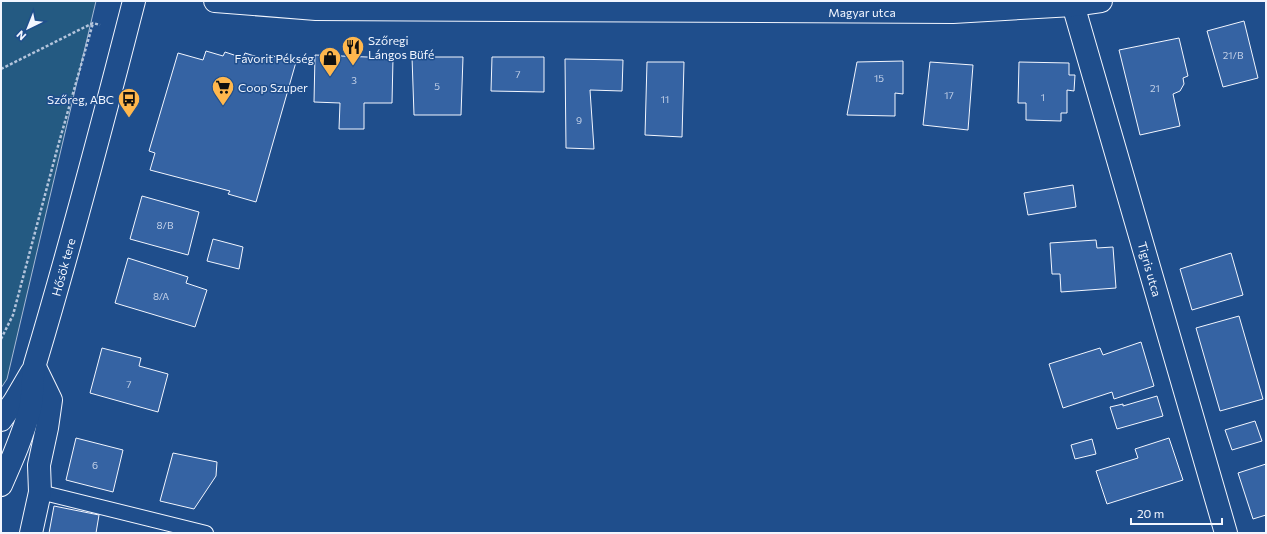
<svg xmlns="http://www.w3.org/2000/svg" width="1267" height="534" viewBox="0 0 1267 534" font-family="Commissioner,sans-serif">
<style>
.green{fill:#245a82;stroke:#a8bbd7}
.building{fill:#3563a3;stroke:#f2f6ff}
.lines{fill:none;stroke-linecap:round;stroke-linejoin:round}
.service-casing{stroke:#f2f6ff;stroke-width:16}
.minor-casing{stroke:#f2f6ff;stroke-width:24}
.tertiary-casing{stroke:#f2f6ff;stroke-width:24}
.secondary-casing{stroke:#f2f6ff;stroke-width:24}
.path{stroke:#b3c4dc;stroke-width:2.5;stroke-dasharray:3 2;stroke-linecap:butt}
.service{stroke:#1f4e8c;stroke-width:14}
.minor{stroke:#1f4e8c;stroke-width:22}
.tertiary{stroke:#1f4e8c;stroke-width:22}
.secondary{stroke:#1f4e8c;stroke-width:22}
.labels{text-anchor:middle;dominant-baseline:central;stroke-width:3;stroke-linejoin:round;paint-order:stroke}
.number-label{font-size:10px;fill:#c3d1e8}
.street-label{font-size:12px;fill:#f2f6ff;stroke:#1f4e8c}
.poi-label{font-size:12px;fill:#f2f6ff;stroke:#1f4e8c;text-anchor:start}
</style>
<rect width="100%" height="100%" fill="#1f4e8c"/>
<polygon class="green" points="1,1 96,1 7,379 1,388"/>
<g class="building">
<polygon points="1244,21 1258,78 1223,87 1207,31"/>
<polygon points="1179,38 1188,76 1183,78 1184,84 1180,91 1173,94 1180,126 1140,135 1119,50"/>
<polygon points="206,51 223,56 225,52 243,58 245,53 267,60 269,55 296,62 256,202 228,194 230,191 150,170 155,153 149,151 178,53 203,60"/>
<polygon points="315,55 393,58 392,103 364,103 364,129 339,129 340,103 314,102"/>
<polygon points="412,57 463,57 461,115 414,115"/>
<polygon points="492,57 544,57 544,92 491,91"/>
<polygon points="565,59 623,60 622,91 590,90 594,149 566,148"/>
<polygon points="903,61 903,94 895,93 895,116 847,115 857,62"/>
<polygon points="647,62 684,62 682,137 645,135"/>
<polygon points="930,62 973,65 968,130 923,125"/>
<polygon points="1019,62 1069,63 1069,75 1075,75 1074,91 1067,90 1067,113 1061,113 1061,121 1026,120 1026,103 1018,103"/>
<polygon points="1073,185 1076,207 1028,215 1024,193"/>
<polygon points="142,196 199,212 188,255 130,239"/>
<polygon points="213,239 243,247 239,269 207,261"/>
<polygon points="1096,240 1097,248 1113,247 1116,288 1061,292 1060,274 1052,274 1050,243"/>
<polygon points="1231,253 1243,295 1192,310 1180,269"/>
<polygon points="128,258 188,277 186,283 207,290 195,327 115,303"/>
<polygon points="1239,316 1263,399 1220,411 1196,328"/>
<polygon points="1141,342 1154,386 1114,399 1112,392 1063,408 1049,364 1100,348 1103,355"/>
<polygon points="102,348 141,358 139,366 168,374 158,412 90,393"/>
<polygon points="1157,396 1163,416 1117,429 1110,407 1123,404 1123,406"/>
<polygon points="1255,421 1262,441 1232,450 1225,430"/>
<polygon points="76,438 123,450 113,492 66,480"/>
<polygon points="1169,438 1183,480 1107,504 1096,471 1138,458 1135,449"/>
<polygon points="1092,439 1096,454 1075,459 1071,445"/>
<polygon points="173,453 217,462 216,476 194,509 160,501"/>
<polygon points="1266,464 1266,515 1253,519 1238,473"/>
<polygon points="54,506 99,515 96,533 98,533 49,533"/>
</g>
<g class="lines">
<g class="service-casing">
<polyline id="service" points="40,492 206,533"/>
</g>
<g class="minor-casing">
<g id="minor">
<polyline points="1072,1 1226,533"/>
<polyline points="31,533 40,492 39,465 47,428 51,400 35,367"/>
</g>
</g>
<g class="tertiary-casing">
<polyline id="tertiary" points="215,1 316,9 953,12 1073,5 1101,1"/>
</g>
<g class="secondary-casing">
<g id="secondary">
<polyline points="1,420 14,402 31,373"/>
<path d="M 1,485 C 12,460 23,435 30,409 C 34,394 31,378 35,364 C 71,244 103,122 134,1"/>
</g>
</g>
<g class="path">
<polyline points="1,69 93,23 100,25"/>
<polyline points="1,339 13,315 58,146 93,23"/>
</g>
<use href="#service" class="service"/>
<use href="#minor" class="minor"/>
<use href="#tertiary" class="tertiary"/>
<use href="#secondary" class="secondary"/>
</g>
<defs>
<g id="restaurant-pin" transform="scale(1.15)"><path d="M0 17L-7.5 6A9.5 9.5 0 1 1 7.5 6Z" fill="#ffb74d" stroke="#1f4e8c"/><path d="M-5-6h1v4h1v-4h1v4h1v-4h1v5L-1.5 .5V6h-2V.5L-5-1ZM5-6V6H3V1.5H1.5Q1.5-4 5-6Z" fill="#111"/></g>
<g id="shop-pin" transform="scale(1.15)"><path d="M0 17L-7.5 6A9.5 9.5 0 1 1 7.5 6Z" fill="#ffb74d" stroke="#1f4e8c"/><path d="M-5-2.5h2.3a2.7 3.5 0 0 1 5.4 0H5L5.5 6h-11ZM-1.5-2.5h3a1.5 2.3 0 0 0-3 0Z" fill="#111"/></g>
<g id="supermarket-pin" transform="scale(1.15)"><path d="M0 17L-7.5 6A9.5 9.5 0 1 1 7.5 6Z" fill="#ffb74d" stroke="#1f4e8c"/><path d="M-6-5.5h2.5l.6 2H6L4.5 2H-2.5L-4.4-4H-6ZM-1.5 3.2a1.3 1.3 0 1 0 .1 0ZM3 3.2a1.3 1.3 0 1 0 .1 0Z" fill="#111"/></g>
<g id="bus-pin" transform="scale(1.15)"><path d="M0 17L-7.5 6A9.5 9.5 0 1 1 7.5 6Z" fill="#ffb74d" stroke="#1f4e8c"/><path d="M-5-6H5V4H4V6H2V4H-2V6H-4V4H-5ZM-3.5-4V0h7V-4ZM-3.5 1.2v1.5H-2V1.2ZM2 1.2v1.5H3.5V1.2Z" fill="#111"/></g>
</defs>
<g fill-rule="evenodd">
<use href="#restaurant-pin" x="353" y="47"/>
<use href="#shop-pin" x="330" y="58"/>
<use href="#supermarket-pin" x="223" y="87"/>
<use href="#bus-pin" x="129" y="99"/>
</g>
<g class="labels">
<g class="number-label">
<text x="1233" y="55">21/B</text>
<text x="518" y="74">7</text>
<text x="879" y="78">15</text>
<text x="354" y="80">3</text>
<text x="437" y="86">5</text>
<text x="1155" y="88">21</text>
<text x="949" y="95">17</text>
<text x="1043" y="97">1</text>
<text x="665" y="99">11</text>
<text x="579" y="120">9</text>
<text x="165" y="225">8/B</text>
<text x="161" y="296">8/A</text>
<text x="129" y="384">7</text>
<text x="95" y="465">6</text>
</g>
<g class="street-label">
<text x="862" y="12">Magyar utca</text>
<text transform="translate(63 267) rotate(-75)">Hősök tere</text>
<text transform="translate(1150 269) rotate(74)">Tigris utca</text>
</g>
<g class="poi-label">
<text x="368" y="40">Szőregi<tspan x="368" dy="14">Lángos Büfé</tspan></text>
<text x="314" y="58" text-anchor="end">Favorit Pékség</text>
<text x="238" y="87">Coop Szuper</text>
<text x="114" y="99" text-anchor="end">Szőreg, ABC</text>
</g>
</g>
<rect width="1267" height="534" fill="none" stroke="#f2f6ff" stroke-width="4"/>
<g transform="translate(28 28) rotate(223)" stroke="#1f4e8c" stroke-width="3" paint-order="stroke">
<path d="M0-3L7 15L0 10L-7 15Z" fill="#f2f6ff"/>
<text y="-6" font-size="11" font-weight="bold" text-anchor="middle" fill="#f2f6ff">N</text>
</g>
<path d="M1131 518v6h91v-6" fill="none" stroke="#f2f6ff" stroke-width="2"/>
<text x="1137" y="518" font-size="12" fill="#f2f6ff" stroke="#1f4e8c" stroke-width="3" paint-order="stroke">20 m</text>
</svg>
